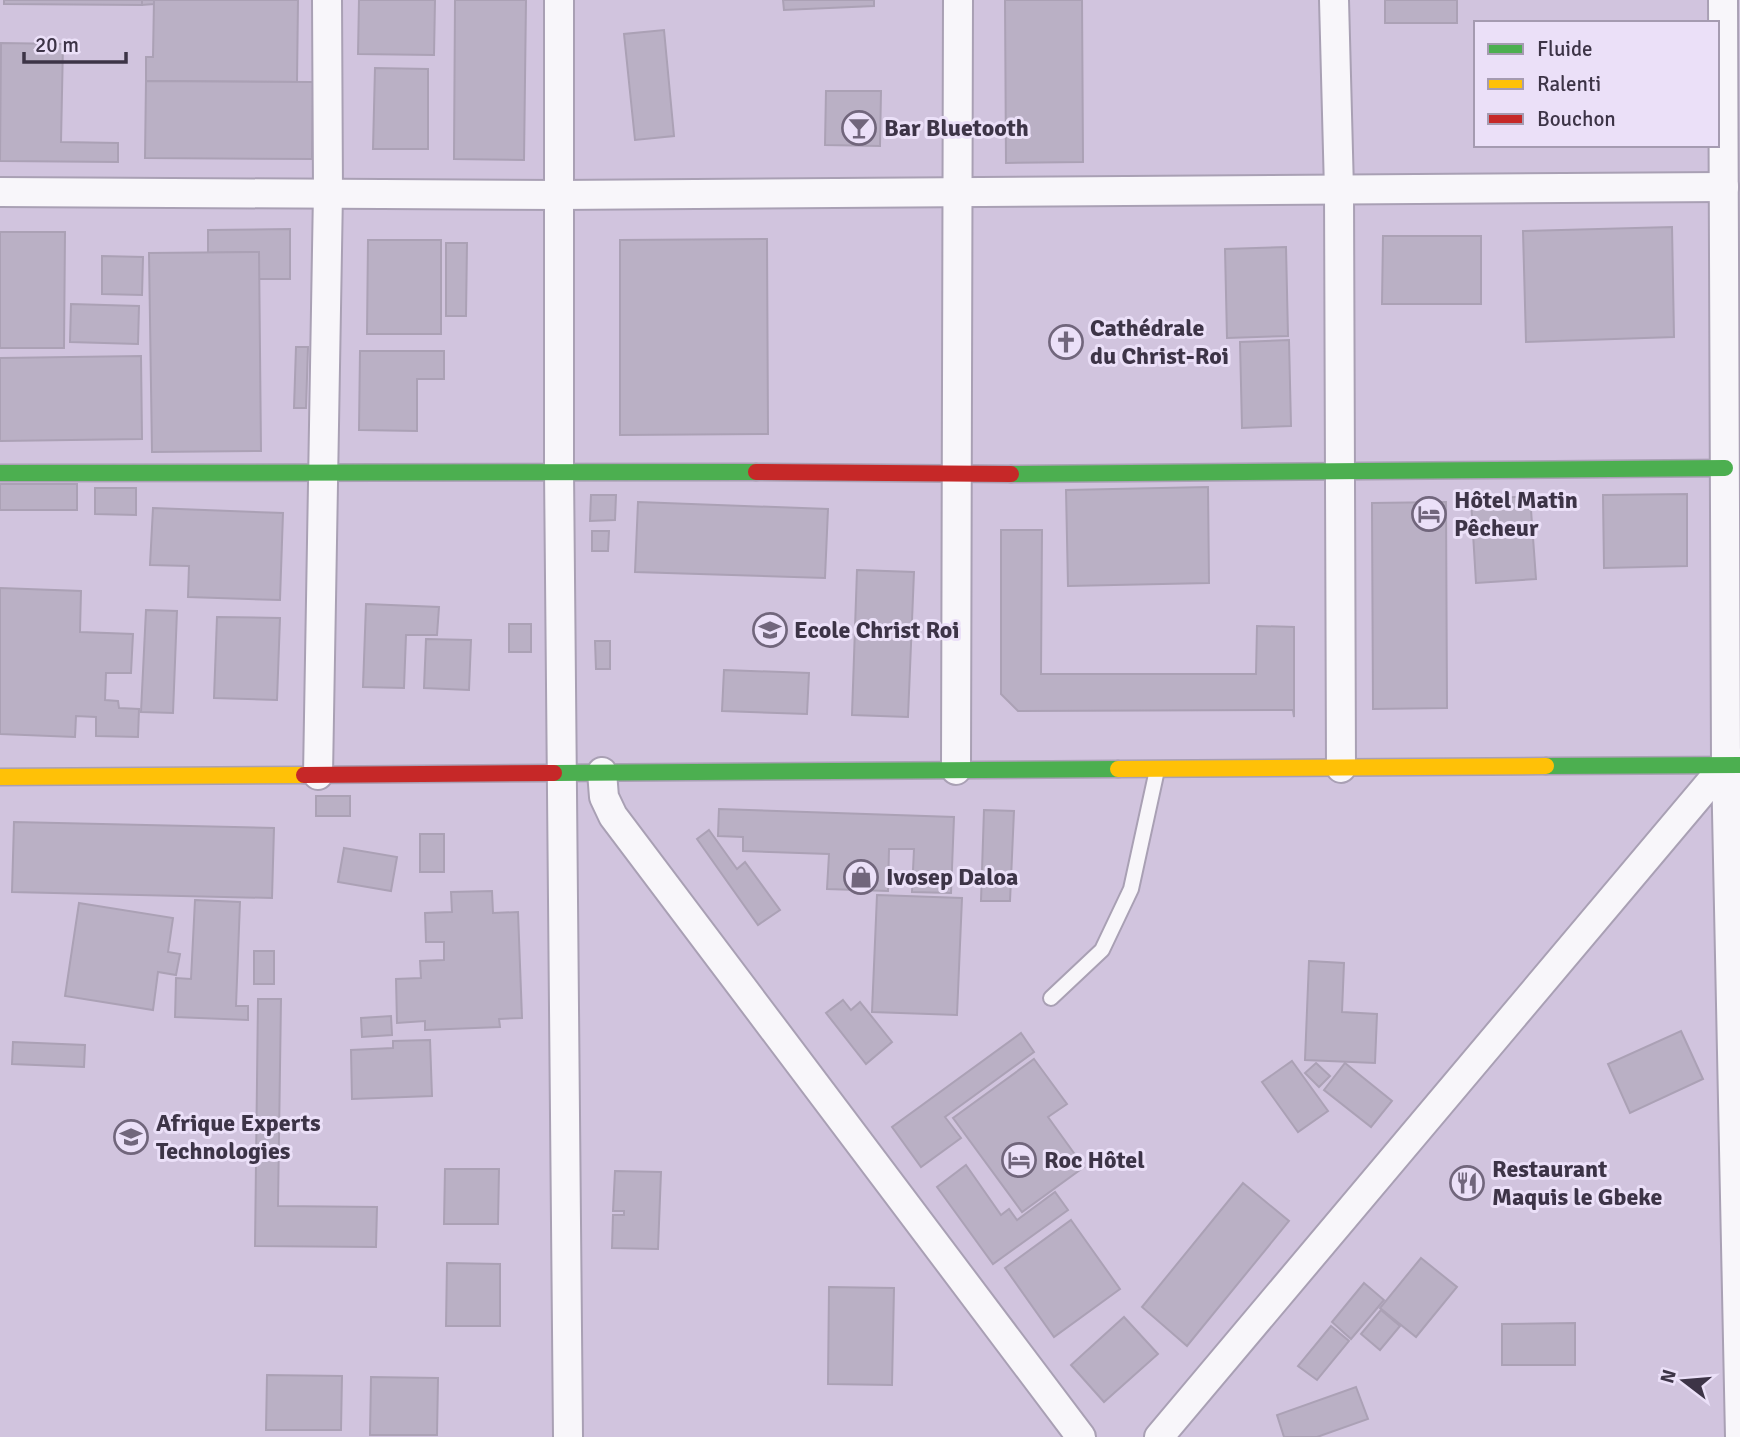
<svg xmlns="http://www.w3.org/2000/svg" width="1740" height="1437" viewBox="0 0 1740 1437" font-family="Signika,sans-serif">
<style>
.building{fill:#bab0c5;stroke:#aba1b5;stroke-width:2}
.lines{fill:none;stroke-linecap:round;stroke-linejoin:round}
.lane-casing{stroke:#a9a0b4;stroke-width:18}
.street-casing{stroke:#a9a0b4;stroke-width:32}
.fast-casing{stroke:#a9a0b4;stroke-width:19}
.slow-casing{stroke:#a9a0b4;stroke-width:19}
.jam-casing{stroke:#a9a0b4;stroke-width:19}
.lane{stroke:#f8f6fa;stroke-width:14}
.street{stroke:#f8f6fa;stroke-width:28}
.fast{stroke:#4caf50;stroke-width:16}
.slow{stroke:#ffc107;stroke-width:16}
.jam{stroke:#c62828;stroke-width:16}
.labels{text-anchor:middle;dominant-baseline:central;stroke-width:6;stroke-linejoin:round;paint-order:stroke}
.poi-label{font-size:24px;font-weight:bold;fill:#3d3447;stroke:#ebe0f8;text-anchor:start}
</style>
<rect width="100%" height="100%" fill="#d1c4de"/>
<g class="building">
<polygon points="4,0 142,0 142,5 4,4"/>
<polygon points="142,0 154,0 154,4 142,5"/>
<polygon points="154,0 298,0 297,82 146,81 146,57 153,57"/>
<polygon points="359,0 435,0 434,55 358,54"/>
<polygon points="455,0 526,0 524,160 454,159"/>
<polygon points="783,0 874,0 874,6 784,10"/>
<polygon points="1005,0 1082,0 1083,162 1006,163"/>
<rect x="1385" y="0" width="72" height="23"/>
<polygon points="664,30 674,136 635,140 624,34"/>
<polygon points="1,43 63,44 61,142 118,143 118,162 0,161"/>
<polygon points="375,68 428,69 428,149 373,149"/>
<polygon points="146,81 313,82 312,159 145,158"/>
<polygon points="826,91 881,91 880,146 825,145"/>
<polygon points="1672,227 1674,337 1526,342 1523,231"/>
<polygon points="290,229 290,279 259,279 259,252 208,253 208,230"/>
<polygon points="0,232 65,232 64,348 0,348"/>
<polygon points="1383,236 1481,236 1481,304 1382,304"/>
<polygon points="767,239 768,434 620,435 620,240"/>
<polygon points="368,240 441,240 441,334 367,334"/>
<polygon points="446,243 467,243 466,316 446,316"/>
<polygon points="1286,247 1288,336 1227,338 1225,249"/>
<polygon points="259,252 261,451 152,452 149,253"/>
<polygon points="102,256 143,257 142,295 102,294"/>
<polygon points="71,304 139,306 138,344 70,342"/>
<polygon points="1289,340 1291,426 1242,428 1240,342"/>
<polygon points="296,347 308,347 306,408 294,408"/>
<polygon points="360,351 444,351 444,379 417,379 417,431 359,430"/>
<polygon points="141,356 142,439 0,441 0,358"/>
<rect x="0" y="484" width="77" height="26"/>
<polygon points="1208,487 1209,583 1068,586 1066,490"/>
<polygon points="95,488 136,488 136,515 95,514"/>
<polygon points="1687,494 1687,566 1604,568 1603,495"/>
<polygon points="591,495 616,495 615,520 590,521"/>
<polygon points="1530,496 1536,579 1476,583 1471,500"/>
<polygon points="638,502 828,509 825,578 635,572"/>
<polygon points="1446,502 1447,708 1373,709 1372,503"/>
<polygon points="153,508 283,513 280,600 188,597 189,566 150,565"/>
<polygon points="1001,530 1042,530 1041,674 1256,674 1257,626 1294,627 1294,717 1293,710 1018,711 1001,694"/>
<polygon points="592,531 609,531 608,551 592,551"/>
<polygon points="857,570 914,572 908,717 852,715"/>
<polygon points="0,588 81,591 80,632 133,634 131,673 106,673 105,700 118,701 119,708 139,709 138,737 96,736 96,717 76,716 75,737 0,734"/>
<polygon points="366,604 439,607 437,635 406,635 404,688 363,687"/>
<polygon points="146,610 177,611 173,713 141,712"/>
<polygon points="217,617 280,618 277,700 214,698"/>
<rect x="509" y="624" width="22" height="28"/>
<polygon points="426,639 471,640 469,690 424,688"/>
<polygon points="595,641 610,641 610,669 596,669"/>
<polygon points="724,670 809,673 807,714 722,711"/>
<rect x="316" y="796" width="34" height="20"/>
<polygon points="719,809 954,817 951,893 912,892 914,849 889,849 888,891 827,889 829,854 743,851 743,837 718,836"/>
<polygon points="984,810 1014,811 1010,901 981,901"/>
<polygon points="14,822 274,828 272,898 12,892"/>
<polygon points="709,830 737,869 745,862 780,910 758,925 697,839"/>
<rect x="420" y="834" width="24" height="38"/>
<polygon points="344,848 397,857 391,891 338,882"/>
<polygon points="492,891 493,913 518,912 522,1018 499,1019 500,1027 425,1030 425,1021 397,1023 396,979 421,978 420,961 444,960 444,942 426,942 425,913 452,912 451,892"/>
<polygon points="877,895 962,898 957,1015 872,1012"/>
<polygon points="195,900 240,902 236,1006 248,1006 248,1020 175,1017 176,978 191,979"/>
<polygon points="79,903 173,918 168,952 180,954 176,975 158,972 153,1010 65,996"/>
<rect x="254" y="951" width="20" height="33"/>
<polygon points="1309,961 1344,963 1342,1012 1377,1014 1375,1063 1305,1060"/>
<polygon points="258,999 281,999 278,1206 377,1207 376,1247 255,1246"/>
<polygon points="843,1000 851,1010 860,1002 892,1042 866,1064 826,1013"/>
<polygon points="391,1016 392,1035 362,1037 361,1018"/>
<polygon points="1681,1031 1703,1079 1630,1113 1608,1064"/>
<polygon points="1021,1033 1034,1052 945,1117 961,1138 921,1167 892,1127"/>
<polygon points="430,1040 432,1096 352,1099 351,1050 393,1048 393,1041"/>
<polygon points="13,1042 85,1045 84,1067 12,1064"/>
<polygon points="1034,1059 1067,1104 1048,1117 1084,1167 1022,1212 953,1118"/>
<polygon points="1292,1061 1328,1111 1298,1132 1262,1082"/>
<polygon points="1316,1063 1330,1076 1319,1087 1305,1073"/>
<polygon points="1345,1063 1392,1101 1371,1127 1324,1090"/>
<polygon points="966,1165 1001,1215 1009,1209 1017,1220 1055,1192 1068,1210 993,1264 937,1187"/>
<polygon points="445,1169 499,1169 498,1224 444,1224"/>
<polygon points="615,1171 661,1172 658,1249 612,1248 613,1215 624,1215 624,1211 613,1211"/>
<polygon points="1243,1183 1289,1221 1187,1346 1142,1307"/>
<polygon points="1071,1220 1120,1289 1054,1337 1005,1268"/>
<polygon points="1421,1258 1457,1287 1416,1337 1380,1308"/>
<polygon points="447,1263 500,1264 500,1326 446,1326"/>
<polygon points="1364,1283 1384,1300 1351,1339 1332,1322"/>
<polygon points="829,1287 894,1288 892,1385 828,1384"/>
<polygon points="1381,1310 1400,1326 1380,1350 1361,1334"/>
<polygon points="1124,1317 1158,1354 1104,1402 1071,1365"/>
<polygon points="1575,1323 1575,1365 1502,1365 1502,1324"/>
<polygon points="1331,1326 1349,1341 1317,1380 1298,1366"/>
<polygon points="267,1375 342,1376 341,1430 266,1430"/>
<polygon points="371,1377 438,1378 437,1435 370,1435"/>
<polygon points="1356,1387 1368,1419 1317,1437 1284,1437 1277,1415"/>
</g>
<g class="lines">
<g class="lane-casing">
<polyline id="lane" points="1051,998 1102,950 1131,889 1157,770"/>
</g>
<g class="street-casing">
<g id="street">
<polyline points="559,0 559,470 568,1437"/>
<polyline points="1334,0 1339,190 1341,768"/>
<polyline points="1723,0 1726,764 1740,1437"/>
<polyline points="0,192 558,195 1724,187"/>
<polyline points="956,770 958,0"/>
<polyline points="602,772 604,797 613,816 1081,1437"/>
<polyline points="318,775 328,192 327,0"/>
<polyline points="1159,1437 1730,759"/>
</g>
</g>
<g class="fast-casing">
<g id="fast">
<polyline points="0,473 756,472"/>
<polyline points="1011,474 1725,468"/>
<polyline points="1546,766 1740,765"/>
<polyline points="554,773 1118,769"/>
</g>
</g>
<g class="slow-casing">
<g id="slow">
<polyline points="1118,769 1546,766"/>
<polyline points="0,777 304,775"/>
</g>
</g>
<g class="jam-casing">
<g id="jam">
<polyline points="756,472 1011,474"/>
<polyline points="304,775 554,773"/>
</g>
</g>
<use href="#lane" class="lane"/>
<use href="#street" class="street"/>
<use href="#fast" class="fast"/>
<use href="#slow" class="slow"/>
<use href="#jam" class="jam"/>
</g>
<defs>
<g id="bar-ring" transform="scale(1.75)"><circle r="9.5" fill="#ebe0f8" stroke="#71667c" stroke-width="1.5"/><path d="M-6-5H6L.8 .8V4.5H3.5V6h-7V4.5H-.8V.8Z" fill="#71667c"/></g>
<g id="church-ring" transform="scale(1.75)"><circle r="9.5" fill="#ebe0f8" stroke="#71667c" stroke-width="1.5"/><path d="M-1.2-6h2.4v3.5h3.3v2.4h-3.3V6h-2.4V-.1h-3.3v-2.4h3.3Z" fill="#71667c"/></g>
<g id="hotel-ring" transform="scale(1.75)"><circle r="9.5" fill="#ebe0f8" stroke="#71667c" stroke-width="1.5"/><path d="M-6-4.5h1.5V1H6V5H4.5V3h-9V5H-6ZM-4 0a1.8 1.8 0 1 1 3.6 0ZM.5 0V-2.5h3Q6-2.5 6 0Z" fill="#71667c"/></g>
<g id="school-ring" transform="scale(1.75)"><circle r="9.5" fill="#ebe0f8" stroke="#71667c" stroke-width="1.5"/><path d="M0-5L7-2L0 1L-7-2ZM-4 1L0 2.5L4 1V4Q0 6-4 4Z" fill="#71667c"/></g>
<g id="shop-ring" transform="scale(1.75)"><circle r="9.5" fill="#ebe0f8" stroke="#71667c" stroke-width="1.5"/><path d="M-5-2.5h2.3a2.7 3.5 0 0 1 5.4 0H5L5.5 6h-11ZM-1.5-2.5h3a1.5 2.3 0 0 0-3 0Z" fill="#71667c"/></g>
<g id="restaurant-ring" transform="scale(1.75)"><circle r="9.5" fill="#ebe0f8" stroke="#71667c" stroke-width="1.5"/><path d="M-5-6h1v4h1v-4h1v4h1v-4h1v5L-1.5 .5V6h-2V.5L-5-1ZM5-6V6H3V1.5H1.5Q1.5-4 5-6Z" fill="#71667c"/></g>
</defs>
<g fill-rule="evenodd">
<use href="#bar-ring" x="859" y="128"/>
<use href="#church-ring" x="1066" y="342"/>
<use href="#hotel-ring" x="1429" y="514"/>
<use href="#school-ring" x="770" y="630"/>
<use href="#shop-ring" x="861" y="877"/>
<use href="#school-ring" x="131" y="1137"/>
<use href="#hotel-ring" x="1019" y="1160"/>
<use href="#restaurant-ring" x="1467" y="1183"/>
</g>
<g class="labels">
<g class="poi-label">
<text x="884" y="128">Bar Bluetooth</text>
<text x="1090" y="328">Cathédrale<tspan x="1090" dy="28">du Christ-Roi</tspan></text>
<text x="1454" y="500">Hôtel Matin<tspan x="1454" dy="28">Pêcheur</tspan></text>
<text x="794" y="630">Ecole Christ Roi</text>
<text x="886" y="877">Ivosep Daloa</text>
<text x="156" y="1123">Afrique Experts<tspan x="156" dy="28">Technologies</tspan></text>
<text x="1044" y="1160">Roc Hôtel</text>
<text x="1492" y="1169">Restaurant<tspan x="1492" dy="28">Maquis le Gbeke</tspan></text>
</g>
</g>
<rect x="1474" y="21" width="245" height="126" fill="#ebe0f8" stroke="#a59bb1" stroke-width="2"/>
<rect x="1488" y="44" width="35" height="10" fill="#4caf50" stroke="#a59bb1" stroke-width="2"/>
<text x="1537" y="56" font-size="21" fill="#3d3447">Fluide</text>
<rect x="1488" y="79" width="35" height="10" fill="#ffc107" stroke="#a59bb1" stroke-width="2"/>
<text x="1537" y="91" font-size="21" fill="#3d3447">Ralenti</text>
<rect x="1488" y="114" width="35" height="10" fill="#c62828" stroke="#a59bb1" stroke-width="2"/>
<text x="1537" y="126" font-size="21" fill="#3d3447">Bouchon</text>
<g transform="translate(1684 1381) rotate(286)" stroke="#ebe0f8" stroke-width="5" paint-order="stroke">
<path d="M0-5L12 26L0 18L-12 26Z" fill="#3d3447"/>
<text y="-10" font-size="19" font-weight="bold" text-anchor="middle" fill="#3d3447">N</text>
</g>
<path d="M24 52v10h102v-10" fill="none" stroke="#3d3447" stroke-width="3.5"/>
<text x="35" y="52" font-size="21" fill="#3d3447" stroke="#ebe0f8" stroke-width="5" paint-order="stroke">20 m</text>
</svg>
